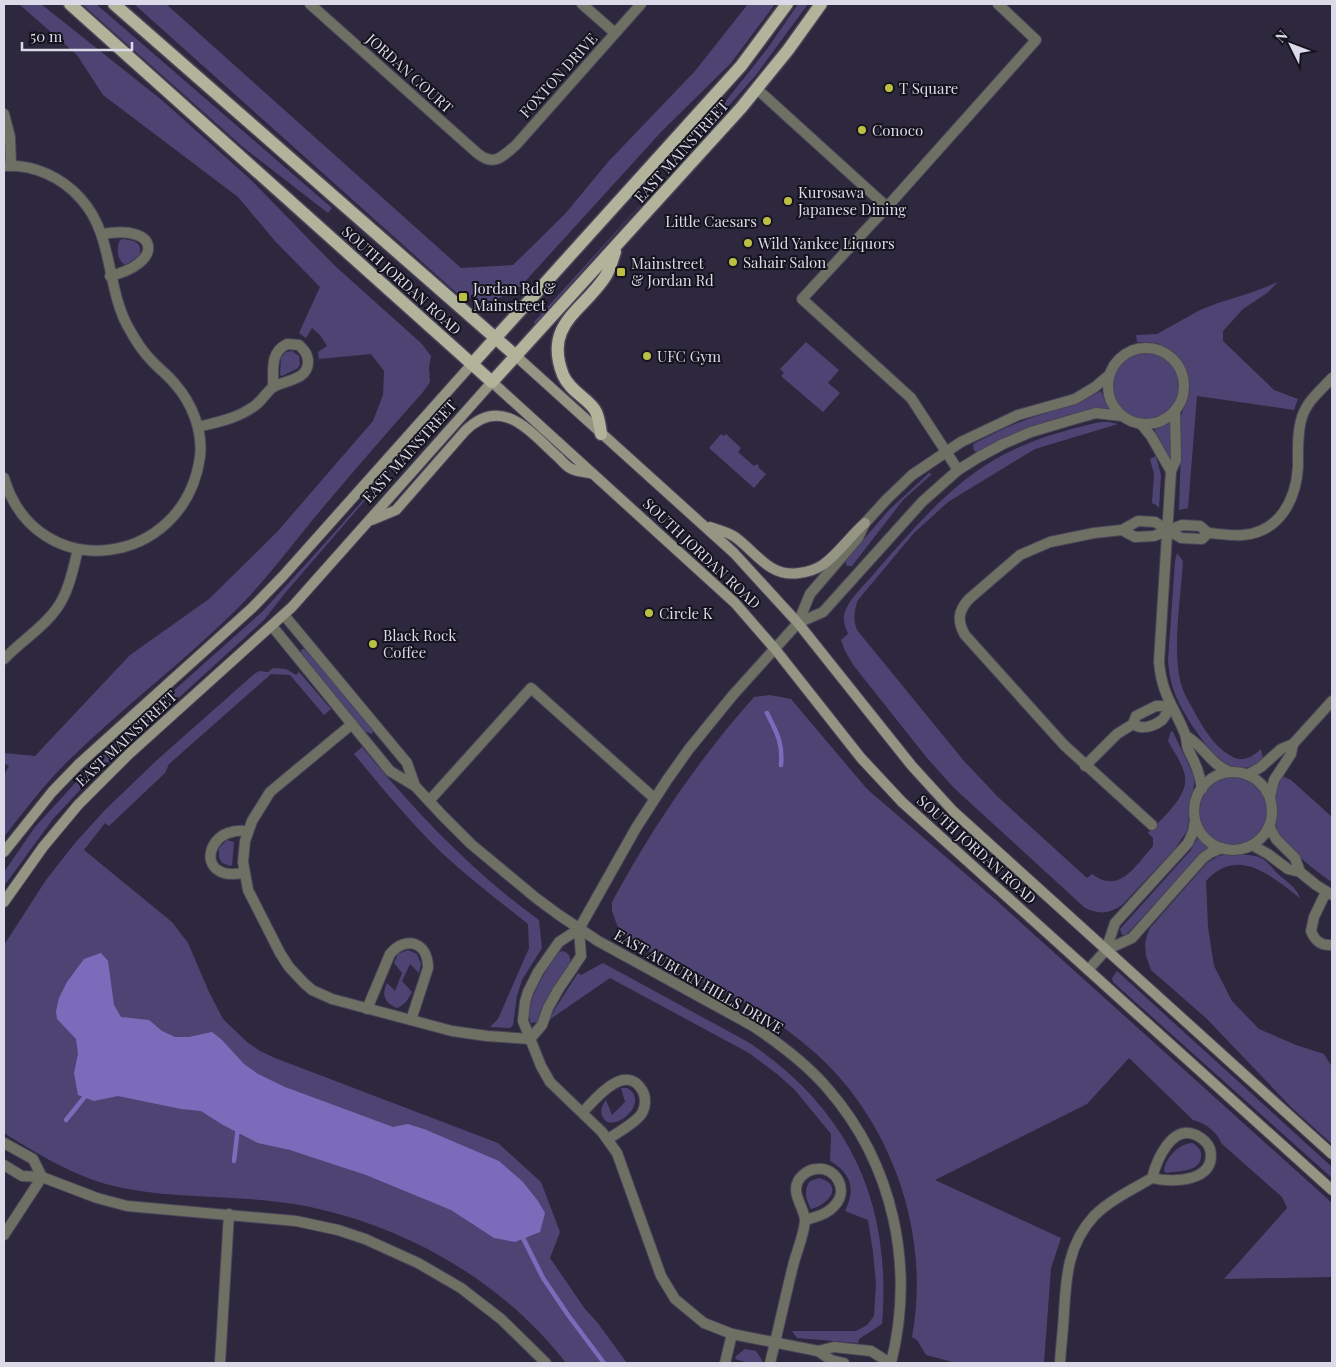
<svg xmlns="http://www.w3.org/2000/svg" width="1336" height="1367" viewBox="0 0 1336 1367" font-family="'Playfair Display',serif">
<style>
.green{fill:#4e4474}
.water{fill:#7c6bbb}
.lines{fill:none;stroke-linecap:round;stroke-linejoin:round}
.stream{stroke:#7c6bbb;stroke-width:4.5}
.minor-casing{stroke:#494459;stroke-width:12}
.tertiary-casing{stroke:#494459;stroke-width:12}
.secondary-casing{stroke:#494459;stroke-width:12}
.primary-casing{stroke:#494459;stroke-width:15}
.minor{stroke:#6f7064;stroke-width:10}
.tertiary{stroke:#6f7064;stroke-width:10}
.secondary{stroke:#949683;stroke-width:10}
.primary{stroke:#b1b39b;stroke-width:12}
.poi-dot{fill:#bbc045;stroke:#15131d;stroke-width:2}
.labels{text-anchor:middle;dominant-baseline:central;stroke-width:4;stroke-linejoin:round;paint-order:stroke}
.street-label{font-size:15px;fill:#dcdae8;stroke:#15131d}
.poi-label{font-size:15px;fill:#dcdae8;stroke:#15131d;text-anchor:start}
</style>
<rect width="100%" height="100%" fill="#2d283e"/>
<g class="green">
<path d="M 19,4 L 41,4 L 163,101 L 250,179 L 334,265 L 422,344 L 431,356 L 429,368 L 430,382 L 423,392 C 392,427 361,462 331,498 C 299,535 271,575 236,610 C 182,663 121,709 67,762 C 44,785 24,811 4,837 L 4,775 L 9,766 L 4,763 L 4,753 L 35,756 L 130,655 L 209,599 L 277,532 L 373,421 L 383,395 L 384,371 L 371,354 L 319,359 L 318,352 L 327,346 L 320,335 L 312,328 L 306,338 L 299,333 L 320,287 L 275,241 L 238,197 L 103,95 L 77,55 Z"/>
<polygon points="82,4 96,4 332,208 328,213 244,148"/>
<path d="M 134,4 L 166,4 L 461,268 L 513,265 L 565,214 L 608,162 L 695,71 L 748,4 L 775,4 L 731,63 L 662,131 L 520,287 L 512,286 C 494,309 483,301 459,295 Z"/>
<polygon points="798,4 808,4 756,75 535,324 534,322 669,173 767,49"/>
<path d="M 123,239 C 134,240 144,243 139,256 L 125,265 C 117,260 116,249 120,240 Z"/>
<polygon points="1278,282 1267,293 1243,309 1223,331 1223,341 1274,390 1298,399 1294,410 1197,396 1188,508 1179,510 1181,447 1179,429 1180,419 1189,391 1188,376 1183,363 1168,349 1157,343 1137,342 1136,335 1157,334 1200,310 1218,303 1253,292"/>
<polygon points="806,342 839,370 828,383 840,393 823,412 781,376 784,373 780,369"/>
<polygon points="292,351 299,356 300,364 298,368 282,376 280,375 281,357 286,352"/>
<circle cx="1146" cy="385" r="34"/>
<path d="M 1101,391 L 1109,409 C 1063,409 1020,434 979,452 L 974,451 L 973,445 L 975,443 C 993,434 1010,425 1028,419 C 1053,411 1078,404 1101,391 Z"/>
<polygon points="443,410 286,592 264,620 93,776 53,819 4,886 4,872 35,827 97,759 263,611 325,543"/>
<path d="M 1101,422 L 1109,422 L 1118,424 L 1035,449 L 948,502 L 914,533 L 858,600 C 854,609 853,621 857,630 L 964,761 L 998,797 L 1087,878 L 1092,874 C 1120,895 1136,865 1153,846 L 1153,838 L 1148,833 C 1162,818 1192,794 1184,772 C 1181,761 1173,751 1168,741 L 1171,731 L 1173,732 L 1195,778 L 1187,831 L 1174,850 L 1122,905 C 1110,914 1097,915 1084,907 L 954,788 L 927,758 L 854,666 L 845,651 L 841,640 L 848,634 C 844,624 842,619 846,609 C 852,595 868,582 877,570 C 915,527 952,482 1003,455 C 1033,439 1068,429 1101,422 Z"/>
<polygon points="1170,422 1172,456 1172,458 1170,459 1155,431 1155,429"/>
<polygon points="721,434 724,436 726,434 741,448 738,452 754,466 757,464 759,466 758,467 766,474 754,488 709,448"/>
<polygon points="1156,456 1161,475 1159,508 1156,505 1152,503 1154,474 1150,459"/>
<polygon points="929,473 932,474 903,500 852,566 847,566 845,561 889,510"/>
<path d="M 1177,553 L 1183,561 C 1181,597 1171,654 1182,687 C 1185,697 1192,706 1196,715 C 1203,727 1210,739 1221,749 C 1237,762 1245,763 1261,749 L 1263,759 C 1255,765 1245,770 1235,768 C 1213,762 1181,712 1174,691 C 1170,681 1169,671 1168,661 L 1175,561 Z"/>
<polygon points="302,649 307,649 373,731 372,734 361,730 300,654"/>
<path d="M 273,668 L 286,669 L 296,675 L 299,672 L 331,709 L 324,715 L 290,675 L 271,674 L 169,764 L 165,773 L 109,826 L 105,823 L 84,850 L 172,922 L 188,943 L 209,992 L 223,1019 L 247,1042 L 260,1051 L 275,1058 L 498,1143 L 541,1182 L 560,1232 L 550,1258 L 585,1309 L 597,1322 L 627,1363 L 566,1363 C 500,1278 399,1222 294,1204 C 239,1195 182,1199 128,1189 C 81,1181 43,1157 4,1133 L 4,945 L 46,880 L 75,843 L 105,810 L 157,760 L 253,675 L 259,671 L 268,672 Z"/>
<path d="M 770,695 L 791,699 L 867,789 L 997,901 L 1332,1203 L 1332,1277 L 1224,1279 L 1287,1208 L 1282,1197 L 1222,1144 C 1216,1131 1207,1124 1193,1120 L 1129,1058 L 1087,1104 L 935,1180 L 1061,1238 L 1051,1268 L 1044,1363 L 956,1363 L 926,1355 L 917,1340 L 912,1337 C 930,1241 897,1136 829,1066 C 812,1049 793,1034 773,1020 C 753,1007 731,996 710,985 C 680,969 651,953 621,936 L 612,911 L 612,902 C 652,828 698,760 754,697 Z"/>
<path d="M 362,747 C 415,811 471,871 539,920 L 542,948 L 522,980 L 517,996 L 513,1025 L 510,1028 L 490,1027 L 498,1019 L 529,948 L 528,924 C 499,901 470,879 443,854 C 411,823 382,788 354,754 Z"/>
<path d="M 1282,776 L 1291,780 L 1332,817 L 1332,882 C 1318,873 1288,849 1280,836 C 1271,823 1275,790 1282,776 Z"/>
<circle cx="1233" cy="811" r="34"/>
<polygon points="1198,837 1210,847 1202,852 1126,935 1122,935 1120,929 1191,850"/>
<polygon points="227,840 234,842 232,865 230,866 222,863 219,858 219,848"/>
<path d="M 1231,854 C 1240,855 1250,854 1259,857 C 1267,860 1270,866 1276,872 C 1285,881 1296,886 1300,898 C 1272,877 1238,845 1206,881 L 1208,927 L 1214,966 L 1232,1001 L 1259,1029 L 1296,1045 L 1324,1054 L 1332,1067 L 1332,1144 L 1292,1108 L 1206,1018 L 1151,970 L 1146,956 L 1145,944 L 1147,935 L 1150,928 L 1207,863 L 1218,856 Z"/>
<path d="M 408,950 L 417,954 L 421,964 L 419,973 L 410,964 L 402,981 L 412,992 L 406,1002 L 398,1008 C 385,1004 381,995 387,983 L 395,991 L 402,973 L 394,963 L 398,954 Z"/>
<path d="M 562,951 C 568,952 571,956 570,962 L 543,1005 L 537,1022 L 531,1023 C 522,1005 548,968 558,953 Z"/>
<path d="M 603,963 L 748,1042 C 850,1110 892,1203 882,1324 L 859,1339 L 858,1343 L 797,1338 L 792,1331 L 856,1331 L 867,1325 L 874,1316 L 876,1284 L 873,1252 L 868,1220 L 845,1211 C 856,1189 851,1173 830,1161 L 831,1134 L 794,1089 L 777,1074 L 749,1053 L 610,978 L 549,1020 L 555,1009 L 578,973 L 581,975 Z"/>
<polygon points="1117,971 1332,1167 1332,1178 1113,982 1112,978"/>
<path d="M 621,1088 L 627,1088 C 648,1099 624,1127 607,1122 C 599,1115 600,1108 606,1100 L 612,1115 L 625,1102 Z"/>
<path d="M 1193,1143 C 1198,1147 1202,1150 1201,1157 C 1200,1172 1178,1171 1166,1173 L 1164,1171 C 1165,1158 1179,1143 1193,1143 Z"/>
<path d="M 819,1178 C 845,1185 828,1205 811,1209 C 806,1200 803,1190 810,1181 Z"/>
<polygon points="745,1349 756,1351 762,1360 762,1363 749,1363 735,1359 736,1356"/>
</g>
<polygon class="water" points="101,953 108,961 114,1005 121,1017 149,1020 162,1031 175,1037 189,1037 212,1032 222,1040 244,1064 258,1074 285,1087 393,1127 408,1124 424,1129 499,1161 523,1182 538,1201 545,1213 540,1232 515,1242 494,1238 451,1210 366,1175 290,1150 258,1143 223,1125 201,1111 181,1109 118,1096 94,1101 78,1095 74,1073 78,1054 76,1039 57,1019 56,1011 59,998 67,982 84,959"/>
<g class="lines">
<g class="stream">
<path d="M 767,713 C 777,733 783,743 781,765"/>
<polyline points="66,1120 87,1094"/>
<polyline points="234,1161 238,1127"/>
<polyline points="521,1234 543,1278 568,1315 604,1363"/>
</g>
<g class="minor-casing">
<g id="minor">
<path d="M 310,4 L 477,153 C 494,167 502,157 516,145 L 641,4"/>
<polyline points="582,4 615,33"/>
<polyline points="757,89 887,207"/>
<polyline points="4,114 10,137 11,166"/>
<path d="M 4,166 C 33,164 62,177 81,199 C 113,234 106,284 127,325 C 134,338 141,350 151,360 C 158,368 168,375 175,384 C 192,403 203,431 200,457 C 184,569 36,586 4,478"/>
<path d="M 103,234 C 160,224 164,263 110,276"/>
<circle cx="1146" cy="386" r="38"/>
<path d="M 1175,411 L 1176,460 L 1171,471 L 1159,662 C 1162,696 1174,706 1185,734 C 1187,739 1186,744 1188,749 C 1195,763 1200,773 1202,789"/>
<polyline points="1141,424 1151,436 1171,471"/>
<path d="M 198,427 C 217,422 236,419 253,407 C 261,402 265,394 272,388 C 283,380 308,381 308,362 C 308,354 304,350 299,345 L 287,344 C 269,353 274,370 273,387"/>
<polyline points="958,470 911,398 802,299 887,207 1036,40 998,4"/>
<path d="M 1122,530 L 1135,537 L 1154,536 L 1182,525 L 1200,526 L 1208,533 C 1220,534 1232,536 1243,535 C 1280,532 1296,499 1298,467 C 1298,451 1297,432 1302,417 C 1307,401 1321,390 1332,378"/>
<polyline points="798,623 823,612 922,502 958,470 979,457 1003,444 1031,432 1078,418 1096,413 1122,416"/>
<path d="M 4,659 C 23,639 51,623 63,598 C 71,583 74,565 78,549"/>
<polyline points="352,724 270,792 252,821 245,841 243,862 248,890 280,953 289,967 304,983 312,990 332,999 452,1031 487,1036 530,1039"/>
<path d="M 1133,724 C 1141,730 1153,727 1162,720 C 1165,717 1168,710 1171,706"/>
<path d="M 1186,736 C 1204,746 1210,764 1230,772"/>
<polyline points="1085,766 1117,734 1133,724 1136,716 1156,706 1171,706"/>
<circle cx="1233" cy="811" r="39"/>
<polyline points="1247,775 1261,767 1281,749 1293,744 1332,701"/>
<polyline points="1270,797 1274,780 1291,754 1293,744"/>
<polyline points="429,801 531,688 654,798"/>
<path d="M 1152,825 L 1064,745 L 965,635 C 957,621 958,611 969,599 L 1020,555 L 1050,542 L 1094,533 L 1122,530 L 1138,521 L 1155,522 L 1181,538 L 1202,539 L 1208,533"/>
<polyline points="1269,826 1276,839 1295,858 1300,872"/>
<polyline points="1252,845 1268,854 1288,869 1300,872 1316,885 1332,895"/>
<path d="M 244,873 C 237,874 231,875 224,873 C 201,866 210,836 232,832 C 237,830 243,831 248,831"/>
<path d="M 1326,892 L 1314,917 L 1311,931 C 1315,941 1321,946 1332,945"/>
<polyline points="1106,950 1115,923 1188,843 1193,832 1195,820"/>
<polyline points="1088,970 1106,950 1132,938 1203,858 1210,853 1222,848"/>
<path d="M 367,1009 L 390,954 C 406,935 428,942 428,968 L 411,1020"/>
<polyline points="530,1039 542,1025 548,1008 558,990 581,956 579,929"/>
<path d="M 583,1112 C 595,1099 625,1062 642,1090 C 646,1096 646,1106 642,1113 C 637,1122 617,1133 608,1139"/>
<polyline points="818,1351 831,1360 844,1363"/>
<polyline points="220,1363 229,1214"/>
<polyline points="725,1363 732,1334"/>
<path d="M 770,1363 C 778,1331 785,1298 793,1266 C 796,1253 804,1235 805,1221 C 805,1208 791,1195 798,1181 C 802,1174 810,1169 817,1169 C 836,1167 849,1190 835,1205 C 828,1214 816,1217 805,1220"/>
<polyline points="890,1363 871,1351 834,1347 818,1351 732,1334 704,1323 675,1299 661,1276 617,1153 602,1132 550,1082 541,1066 523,1021 525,1002 528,992 538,972 559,942 579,929 636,828 667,780 689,749 733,695 798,623 810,594 858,538 865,523 887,499 912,475 961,442 1018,415 1075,399 1095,387 1109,375"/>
<path d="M 1060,1363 C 1061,1347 1063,1330 1064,1313 C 1066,1277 1068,1244 1094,1216 C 1110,1200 1133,1189 1152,1178 C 1172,1183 1218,1182 1210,1149 C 1208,1143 1202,1138 1196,1135 C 1172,1124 1157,1159 1152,1178"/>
</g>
</g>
<g class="tertiary-casing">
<g id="tertiary">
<polyline points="284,615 407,763 415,786"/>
<path d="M 272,626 L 390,771 L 415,786 L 443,816 L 471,844 L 536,898 L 559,915 L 598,941 L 753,1026 C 780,1044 807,1064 828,1089 C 894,1165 915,1267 891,1363"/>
<polyline points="4,1143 33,1159 42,1177"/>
<polyline points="4,1165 22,1176 42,1177 97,1198 127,1206 296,1221 338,1230 365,1239 418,1263 461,1288 501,1319 546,1363"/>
<polyline points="4,1235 42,1177"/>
</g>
</g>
<g class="secondary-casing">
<g id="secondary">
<polyline points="516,356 734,553 798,623 912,766 953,811 1332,1154"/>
<path d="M 372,520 L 396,510 L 465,431 C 502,394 530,432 559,458 C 562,461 566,466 570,468 C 576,472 586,472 593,474"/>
<path d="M 710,527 C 718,530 728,532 735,537 C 756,552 770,578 799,573 C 808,572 817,569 824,564 C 840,552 851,535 865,523"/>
<polyline points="4,852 52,792 79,764 252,608 283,576 472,364"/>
<polyline points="4,902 43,847 78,805 129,754 292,607 492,382 735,603 775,649 861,758 902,802 1332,1190"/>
</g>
</g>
<g class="primary-casing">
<g id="primary">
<polyline points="70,4 492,382 741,108 788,50 821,4"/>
<polyline points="114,4 516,356"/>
<polyline points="472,364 741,66 787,4"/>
<path d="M 601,434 C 600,427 599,418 596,412 C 591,400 570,392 563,375 C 543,324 583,311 605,277 C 610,270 612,260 615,252"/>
</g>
</g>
<use href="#minor" class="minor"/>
<use href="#tertiary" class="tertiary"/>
<use href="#secondary" class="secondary"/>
<use href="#primary" class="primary"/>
</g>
<g class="poi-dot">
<circle cx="889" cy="88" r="5"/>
<circle cx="862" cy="130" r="5"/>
<circle cx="788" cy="201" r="5"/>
<circle cx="767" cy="221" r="5"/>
<circle cx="748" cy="243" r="5"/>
<circle cx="733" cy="262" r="5"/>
<rect x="616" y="267" width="10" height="10" rx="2.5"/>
<rect x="458" y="292" width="10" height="10" rx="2.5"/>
<circle cx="647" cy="356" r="5"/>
<circle cx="649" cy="613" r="5"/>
<circle cx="373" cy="644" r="5"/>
</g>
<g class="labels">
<g class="street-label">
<text transform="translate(410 73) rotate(42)">JORDAN COURT</text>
<text transform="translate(558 75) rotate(-48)">FOXTON DRIVE</text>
<text transform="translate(681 151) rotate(-48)">EAST MAINSTREET</text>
<text transform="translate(402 280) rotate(42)">SOUTH JORDAN ROAD</text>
<text transform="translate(409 451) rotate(-48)">EAST MAINSTREET</text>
<text transform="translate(702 553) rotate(43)">SOUTH JORDAN ROAD</text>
<text transform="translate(126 738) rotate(-43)">EAST MAINSTREET</text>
<text transform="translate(977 849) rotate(42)">SOUTH JORDAN ROAD</text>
<text transform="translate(699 981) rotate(30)">EAST AUBURN HILLS DRIVE</text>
</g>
<g class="poi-label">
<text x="899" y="88">T Square</text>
<text x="872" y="130">Conoco</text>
<text x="798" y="192">Kurosawa<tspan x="798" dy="17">Japanese Dining</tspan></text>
<text x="757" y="221" text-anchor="end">Little Caesars</text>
<text x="758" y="243">Wild Yankee Liquors</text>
<text x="743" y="262">Sahair Salon</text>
<text x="631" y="263">Mainstreet<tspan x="631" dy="17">&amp; Jordan Rd</tspan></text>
<text x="473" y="288">Jordan Rd &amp;<tspan x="473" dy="17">Mainstreet</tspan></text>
<text x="657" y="356">UFC Gym</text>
<text x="659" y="613">Circle K</text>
<text x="383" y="635">Black Rock<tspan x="383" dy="17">Coffee</tspan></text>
</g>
</g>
<rect width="1336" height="1367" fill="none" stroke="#dcdae8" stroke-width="10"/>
<g transform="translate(1291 45) rotate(312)" stroke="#15131d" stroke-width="4" paint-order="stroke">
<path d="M0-4L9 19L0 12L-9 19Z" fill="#dcdae8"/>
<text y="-8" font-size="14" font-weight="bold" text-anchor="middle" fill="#dcdae8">N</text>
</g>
<path d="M22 42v8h110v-8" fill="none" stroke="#dcdae8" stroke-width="2.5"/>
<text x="30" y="42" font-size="15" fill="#dcdae8" stroke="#15131d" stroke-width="4" paint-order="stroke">50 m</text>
</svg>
